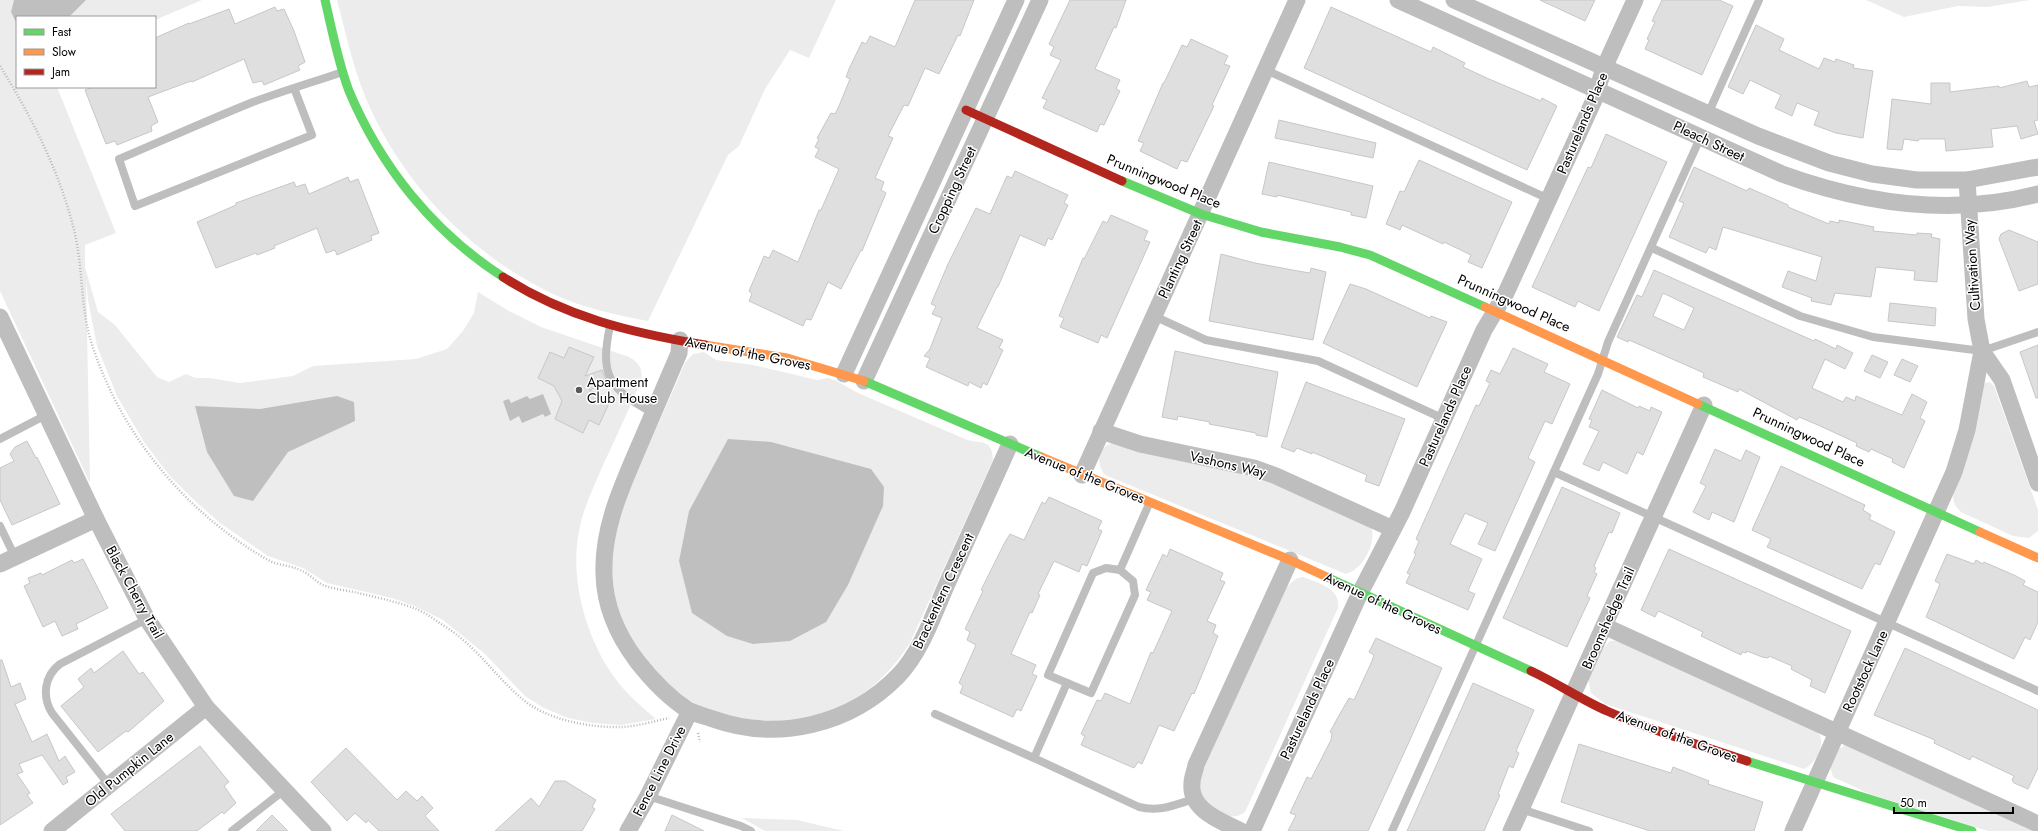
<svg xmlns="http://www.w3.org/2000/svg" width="2038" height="831" viewBox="0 0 2038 831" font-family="Jost,sans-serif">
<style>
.green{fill:#ececec}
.water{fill:#bfbfbf}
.building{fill:#dfdfdf;stroke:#c7c7c7;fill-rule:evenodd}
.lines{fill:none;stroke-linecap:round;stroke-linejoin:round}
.path{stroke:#b9b9b9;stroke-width:2.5;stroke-dasharray:1 2;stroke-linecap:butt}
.lane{stroke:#bebebe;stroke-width:8}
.street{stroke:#bebebe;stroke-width:17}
.fast{stroke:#63d668;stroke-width:9}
.slow{stroke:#ff974d;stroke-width:9}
.jam{stroke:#b3261e;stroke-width:9}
.poi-dot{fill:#595959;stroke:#fff;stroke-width:1.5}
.labels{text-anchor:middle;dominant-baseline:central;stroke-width:3;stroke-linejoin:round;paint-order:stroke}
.street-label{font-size:14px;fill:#000;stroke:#fff}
.poi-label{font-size:14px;fill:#000;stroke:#fff;text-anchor:start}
</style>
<rect width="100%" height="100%" fill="#fff"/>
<g class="green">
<path d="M 0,0 L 202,0 L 155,20 L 155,17 L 17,17 L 17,87 L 57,87 L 116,233 L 85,245 L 85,267 L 98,312 L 115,325 L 157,377 L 169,382 L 186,374 L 195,378 L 210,378 L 240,383 L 293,376 L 313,366 L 416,359 L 447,349 L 463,331 L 474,313 L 478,292 L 509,311 L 541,327 L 629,357 C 640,363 643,369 641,382 C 628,410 616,438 603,465 C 594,487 583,508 579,531 C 570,576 584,629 608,668 C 620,688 638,704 656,719 L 621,725 L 593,723 L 568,718 L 544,708 L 525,696 L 485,654 L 443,620 L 417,607 L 392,598 L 327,583 L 303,568 L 268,556 L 220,523 L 193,499 L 169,475 L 144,442 L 117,396 L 97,346 L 88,300 L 86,278 L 90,483 L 0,291 Z"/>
<path d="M 337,0 L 836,0 L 809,58 L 790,50 L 765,89 L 739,146 L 728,155 L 724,163 L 648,321 C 616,315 584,308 555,295 C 476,258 409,191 372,112 C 355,77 347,38 337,0 Z"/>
<polygon points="1866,0 2030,0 1987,7 1958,6 1904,17"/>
<path d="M 704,352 L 716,360 L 753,365 L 817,380 L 828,378 L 837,381 L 858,393 L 965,439 C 981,445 992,437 993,460 L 910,643 C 894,668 873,689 847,704 C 806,727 738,726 696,704 C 680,694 665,682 652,668 C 628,641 613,607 612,570 C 611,528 627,493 644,455 C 658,424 672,394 685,363 L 693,354 Z"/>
<path d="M 1990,382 L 1994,386 L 2038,510 L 2038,531 L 2029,538 L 2013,536 L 1961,512 C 1955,507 1953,502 1953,494 L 1982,385 L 1985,383 Z"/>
<path d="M 1116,442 L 1236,468 L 1371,526 C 1377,543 1363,569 1346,574 L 1105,475 C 1094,462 1099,445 1116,442 Z"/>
<path d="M 1303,577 C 1318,583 1341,588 1338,608 L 1245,812 C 1230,823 1217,811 1203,802 L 1199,779 L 1286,587 L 1297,578 Z"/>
<path d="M 1621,640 L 1818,731 C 1826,745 1817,762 1804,769 L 1605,704 L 1591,693 L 1588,679 L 1604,647 L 1610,641 Z"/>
<polygon points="1845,745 1854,746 2034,831 1988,831 1872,795 1833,777 1830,766 1839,749"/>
<polygon points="742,818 797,820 844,831 765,831"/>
</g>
<g class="water">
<polygon points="14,0 86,0 69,17 17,17 17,24 11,12"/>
<polygon points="543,394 551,414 545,417 543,414 522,423 519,416 510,421 503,401 509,399 511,403 527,396 530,399"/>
<polygon points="337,396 354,402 355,421 288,452 253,501 234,496 207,452 195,406 260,409"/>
<polygon points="728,439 771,442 871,469 884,487 883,506 848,585 826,622 790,641 753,644 727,636 692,613 679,561 689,511"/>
</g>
<g class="building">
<polygon points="915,0 974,0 960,36 958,35 939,74 925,68 908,106 904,105 888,136 893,138 875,178 884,182 881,190 886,193 862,251 861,250 841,289 828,282 811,320 806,319 803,326 749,301 752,294 749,291 764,256 769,258 773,250 798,262 819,210 821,210 839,169 815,157 819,149 815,147 819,139 817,138 831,113 835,114 839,106 850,79 846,77 849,69 862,42 866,44 870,36 895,47"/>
<polygon points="1070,0 1126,0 1116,28 1114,27 1095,69 1120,80 1116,89 1120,91 1104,125 1100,124 1097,132 1043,108 1047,100 1042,98 1061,60 1050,55 1054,47 1049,44"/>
<polygon points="1540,0 1595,0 1585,21"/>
<polygon points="1662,0 1719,0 1733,6 1702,75 1645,49 1649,40 1647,39 1655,22 1652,21"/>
<polygon points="275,7 277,11 284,9 294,31 305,62 298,66 300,70 264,85 262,81 253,83 244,59 192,82 191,81 148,97 158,122 151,126 152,131 117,145 115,141 106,144 85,90 93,87 155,87 155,38 189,23 189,24 229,9 235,24"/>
<polygon points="1331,7 1431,52 1433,47 1465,63 1463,67 1489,79 1541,101 1542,98 1557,106 1527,170 1304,68"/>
<polygon points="1756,25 1784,39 1779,50 1819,69 1824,58 1835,62 1836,59 1854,65 1853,68 1873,71 1863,138 1836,133 1814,125 1819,112 1797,103 1792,116 1775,108 1781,95 1750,80 1743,94 1728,87"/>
<polygon points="1191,39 1228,56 1224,64 1230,66 1212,105 1214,106 1187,162 1181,160 1177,169 1140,151 1144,143 1138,141 1163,83 1164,83 1182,45 1187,47"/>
<polygon points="2027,81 2029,87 2038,85 2038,120 2034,121 2038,134 2021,139 2017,126 1991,129 1993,147 1946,151 1945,139 1919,139 1918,141 1904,139 1902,150 1887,149 1892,99 1931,104 1931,83 1950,83 1950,92 1999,86 1999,88"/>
<polygon points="1279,120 1376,143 1373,158 1275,138"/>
<polygon points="1606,134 1667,162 1599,311 1578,301 1575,307 1532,287 1588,167 1591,168"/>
<polygon points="1419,160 1512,202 1482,268 1468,262 1471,255 1444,242 1443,244 1402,225 1400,230 1386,224 1400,191 1404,192"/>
<polygon points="1269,162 1373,186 1366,218 1351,215 1351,212 1277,195 1277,197 1262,194"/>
<polygon points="1694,167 1747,191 1749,188 1788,205 1788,207 1829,224 1830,221 1839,223 1839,220 1874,227 1873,231 1917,235 1917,233 1932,234 1931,237 1940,239 1937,282 1914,280 1915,271 1876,267 1871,297 1835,293 1831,305 1811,301 1812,298 1782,287 1788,271 1816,281 1822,257 1723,227 1716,250 1709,247 1706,253 1669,237 1684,203 1679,201"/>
<polygon points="1015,171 1068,195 1064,203 1068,205 1052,240 1048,238 1045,246 1020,235 998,287 997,287 977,328 1003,340 999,348 1003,350 987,385 983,383 981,388 969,382 968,386 926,367 930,358 924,356 930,349 942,318 932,314 936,306 931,304 948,264 976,208 990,214 1007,176 1012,178"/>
<polygon points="348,177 350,182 358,179 379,233 371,236 372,240 337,255 335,250 326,253 317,228 274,246 275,248 257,255 256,253 216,268 197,222 236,205 236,203 294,182 296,187 305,184 309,194"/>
<polygon points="1111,215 1148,231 1144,240 1150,242 1107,338 1101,335 1098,343 1060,327 1064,318 1059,316 1083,258 1084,259 1103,221 1107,223"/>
<polygon points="2009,230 2038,242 2038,284 2019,291 1999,239 2001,234"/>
<polygon points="1221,254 1255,263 1298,271 1310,273 1311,268 1326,272 1313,340 1209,321"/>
<path d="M 1654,270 L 1814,341 L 1815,339 L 1836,349 L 1837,345 L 1853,353 L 1845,369 L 1825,359 L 1812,388 L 1843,402 L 1846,397 L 1855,401 L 1856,396 L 1902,415 L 1912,394 L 1927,402 L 1920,418 L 1925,421 L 1904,468 L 1892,462 L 1893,459 L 1871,449 L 1869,452 L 1856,446 L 1857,443 L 1818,425 L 1799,417 L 1797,420 L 1739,389 L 1738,392 L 1703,377 L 1704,373 L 1629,340 L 1628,342 L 1617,337 L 1637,295 L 1642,297 ZM 1663,293 L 1694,308 L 1684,330 L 1653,316 Z"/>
<polygon points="1350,284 1366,289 1430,318 1431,316 1447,322 1417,387 1323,343"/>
<polygon points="1890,303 1936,308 1935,326 1888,321"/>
<polygon points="2038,345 2038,398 2036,398 2020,352"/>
<polygon points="569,347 594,357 585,376 602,370 608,384 589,390 611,399 599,425 589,420 583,433 555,419 562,401 554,386 538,378 550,352 564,358"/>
<polygon points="1513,348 1548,364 1544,372 1570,384 1552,424 1545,421 1528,458 1535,462 1495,551 1478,544 1488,523 1465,513 1450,544 1482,559 1468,591 1475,594 1468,610 1406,583 1410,574 1407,573 1416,554 1414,553 1419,541 1416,539 1476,405 1479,406 1490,383 1486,381 1491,370 1500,374"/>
<polygon points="1175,351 1278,372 1267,437 1256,435 1256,433 1209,424 1210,422 1178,416 1177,420 1162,417"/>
<polygon points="1872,355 1888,362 1880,378 1864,371"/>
<polygon points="1902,359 1918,366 1910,382 1894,375"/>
<polygon points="1306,382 1405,419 1379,486 1365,481 1367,475 1312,452 1312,454 1297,448 1294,452 1281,447"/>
<polygon points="1602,390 1638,408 1639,406 1650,411 1651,407 1662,412 1643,455 1637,452 1627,474 1603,462 1599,471 1583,464 1599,431 1589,427 1592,420 1589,419"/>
<polygon points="27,441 36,458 37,457 60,504 12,525 0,500 0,468 14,461 10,454 15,447"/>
<polygon points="1715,449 1741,461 1746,450 1760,457 1734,522 1712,512 1709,520 1693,512 1706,486 1700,483"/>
<polygon points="1781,466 1865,505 1863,510 1871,515 1869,519 1895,532 1880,565 1875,563 1862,589 1767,547 1771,539 1752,530"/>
<polygon points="1562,487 1620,513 1612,533 1609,532 1594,566 1596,568 1594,572 1597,574 1587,596 1590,598 1567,647 1503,618"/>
<polygon points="1049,497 1102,521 1098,529 1102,531 1087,566 1082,564 1079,572 1054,561 1038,594 1040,595 1032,613 1030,612 1011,654 1036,665 1032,674 1037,676 1021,711 1017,709 1013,717 960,693 963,686 959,683 976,645 967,640 970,632 965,629 983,591 981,590 1005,542 1010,534 1024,540 1042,502 1045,504"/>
<polygon points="1170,549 1223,573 1220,580 1225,582 1207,621 1216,625 1213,633 1218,636 1194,694 1192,693 1174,731 1159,725 1142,764 1138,762 1134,768 1081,745 1085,736 1081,734 1097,700 1101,701 1105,693 1130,704 1151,652 1153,653 1172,611 1147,600 1151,592 1146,590 1163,554 1167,557"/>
<polygon points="1669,549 1851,631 1825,693 1810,686 1812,680 1791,669 1792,666 1769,656 1768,658 1762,657 1747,651 1746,653 1742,652 1741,655 1701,636 1703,632 1663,613 1658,611 1655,617 1641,610"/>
<polygon points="1947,554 1974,564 1976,560 1983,564 1984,562 2016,576 2025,581 2023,585 2038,592 2038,622 2030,640 2025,637 2014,659 1926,617 1940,584 1935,581"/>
<polygon points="83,559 108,608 76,624 78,629 62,636 55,621 43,627 24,586 30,583 28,578 41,573 42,575 72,560 74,563"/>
<polygon points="1376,638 1442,668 1409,742 1368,831 1288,831 1296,815 1290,813 1307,777 1311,779 1331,740 1332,733 1330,732 1337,719 1349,698 1354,700 1372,661 1374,655 1369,652"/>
<polygon points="1905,648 2038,710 2038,768 2028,789 2014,783 2012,780 2014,776 2010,774 1972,756 1970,760 1934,743 1935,740 1874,715"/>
<polygon points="123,651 139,674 143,672 164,701 128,732 126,731 98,752 61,706 84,687 78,679 91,668 94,673"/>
<polygon points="0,660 2,660 11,687 20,683 26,699 15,704 32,742 47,734 59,761 65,756 75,772 66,777 68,782 63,785 42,755 19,764 23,772 17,774 30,793 27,795 33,803 0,825"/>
<polygon points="1473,683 1534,710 1516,751 1519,753 1513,768 1509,766 1498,794 1500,795 1484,831 1407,831"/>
<polygon points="1579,744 1671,773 1673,767 1709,781 1708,784 1763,802 1754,831 1650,831 1561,802"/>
<polygon points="200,746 229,782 224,786 236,803 224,814 222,812 197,831 125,831 111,814"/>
<polygon points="346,748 397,800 406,791 417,801 422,796 433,808 425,816 439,831 379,831 368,820 366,823 355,813 347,821 311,782"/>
<polygon points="555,781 565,781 596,800 592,807 595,809 582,831 495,831 531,798 539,807"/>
<polygon points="272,815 288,831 256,831"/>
<polygon points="672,815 704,831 665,831"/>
</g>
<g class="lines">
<g class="path">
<path d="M 0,66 C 31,116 58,168 73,226 C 83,262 80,302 90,338 C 118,431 184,512 268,560 C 278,566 292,565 302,571 C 310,574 316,582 323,585 C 333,589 344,590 354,592 C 375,597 399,602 419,610 C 427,614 434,619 441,624 C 474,643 493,674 521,698 C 546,720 590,728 623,727 C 638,726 655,721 669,718"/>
<polyline points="698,733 700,742"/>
</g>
<g class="lane">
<polyline points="1266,70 1549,199"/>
<path d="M 294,88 L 312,135 L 135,206 L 119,159 C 164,140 208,120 253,102 C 283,91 313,82 343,72"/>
<polyline points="1708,114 1759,0"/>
<polyline points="1652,248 1800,316 1873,337 1982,351 2038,332"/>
<polyline points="1154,316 1206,340 1318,361 1444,419"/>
<path d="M 610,326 C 599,377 610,389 653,413"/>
<polyline points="0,439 46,415"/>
<polyline points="1554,472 2038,691"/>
<polyline points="0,526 15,557"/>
<polygon points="1106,568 1120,570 1133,581 1135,595 1091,693 1048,675 1093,573"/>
<polyline points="1120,570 1149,504"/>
<polyline points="935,714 1034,758 1067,683"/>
<path d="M 1034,758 L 1139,807 C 1160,812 1174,805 1194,799"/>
<path d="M 109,785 L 52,713 C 42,697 44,676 60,664 L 147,619"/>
<polyline points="648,796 741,826 751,831"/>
<polyline points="1521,809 1589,831"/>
<polyline points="232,831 283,791"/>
<polyline points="1392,831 1598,374 1608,342 1701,136"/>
</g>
<g class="street">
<path d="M 1398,0 L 1782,174 C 1865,204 1951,217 2038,194"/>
<polyline points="1454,0 1758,136 1829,163 1872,174 1917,180 1967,180 2038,167"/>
<polyline points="1967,180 1976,319 1982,351 2002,380 2038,483"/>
<polyline points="0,317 96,519 147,619 206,707 323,831"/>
<path d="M 680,340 L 679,353 C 666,384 653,414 640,444 C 622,486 602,528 604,575 C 605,607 618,636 637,661 C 651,679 668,697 688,710 C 695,714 705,716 713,719 C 778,742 850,725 898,676 C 921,652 933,616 946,586 C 967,539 989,491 1010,444"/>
<polyline points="844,374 1016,0"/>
<polyline points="864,381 1040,0"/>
<polyline points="1101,431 1140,444 1254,468 1276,476 1393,529"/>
<polyline points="1082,475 1297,0"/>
<polyline points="0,564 96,519"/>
<polyline points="1604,626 2038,824"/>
<polyline points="52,831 206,707"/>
<polyline points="628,831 648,796 690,711"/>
<path d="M 1241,831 C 1221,821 1189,810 1192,783 C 1192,777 1195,771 1196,765 L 1290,560"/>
<polyline points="1252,831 1360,593 1402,512 1484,330 1506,293 1594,100 1604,68 1635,0"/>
<polyline points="1511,831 1704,405"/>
<polyline points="1793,831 1954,472 1967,430 1982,351"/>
</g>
<g class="fast">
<path d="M 325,0 C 332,30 338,62 349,91 C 381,167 433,232 503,277"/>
<polyline points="1122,181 1201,214 1261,232 1340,247 1370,255 1485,307"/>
<polyline points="864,381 1041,457"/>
<polyline points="1698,404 1980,532"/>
<polyline points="1329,578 1531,671"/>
<polyline points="1747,761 1972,831"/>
</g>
<g class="slow">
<polyline points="1485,307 1698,404"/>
<polyline points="705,345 787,358 864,381"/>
<polyline points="1041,457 1290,560 1329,578"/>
<polyline points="1980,532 2038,558"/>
</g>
<g class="jam">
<polyline points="966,110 1122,181"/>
<path d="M 503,277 C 565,317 632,333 705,345"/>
<path d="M 1531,671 C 1557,683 1580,699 1607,711 C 1652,731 1700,745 1747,761"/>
</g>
</g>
<circle class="poi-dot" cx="579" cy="390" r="4"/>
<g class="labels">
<g class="street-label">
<text transform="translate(1582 123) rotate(-67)">Pasturelands Place</text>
<text transform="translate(1709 141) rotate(25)">Pleach Street</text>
<text transform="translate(1164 181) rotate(22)">Prunningwood Place</text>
<text transform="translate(952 190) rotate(-65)">Cropping Street</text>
<text transform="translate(1180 259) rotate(-65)">Planting Street</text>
<text transform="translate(1972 265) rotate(-94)">Cultivation Way</text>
<text transform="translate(1514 303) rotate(24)">Prunningwood Place</text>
<text transform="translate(748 353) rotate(11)">Avenue of the Groves</text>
<text transform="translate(1445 416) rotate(-66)">Pasturelands Place</text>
<text transform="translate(1809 437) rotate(25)">Prunningwood Place</text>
<text transform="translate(1228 464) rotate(13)">Vashons Way</text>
<text transform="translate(1085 475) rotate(22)">Avenue of the Groves</text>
<text transform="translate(943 591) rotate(-65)">Brackenfern Crescent</text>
<text transform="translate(135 592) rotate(61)">Black Cherry Trail</text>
<text transform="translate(1383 603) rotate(25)">Avenue of the Groves</text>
<text transform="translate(1608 618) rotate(-66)">Broomshedge Trail</text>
<text transform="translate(1865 671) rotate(-65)">Rootstock Lane</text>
<text transform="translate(1307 709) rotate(-65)">Pasturelands Place</text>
<text transform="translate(1677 736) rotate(20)">Avenue of the Groves</text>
<text transform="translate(129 769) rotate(-39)">Old Pumpkin Lane</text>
<text transform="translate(659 771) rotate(-63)">Fence Line Drive</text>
</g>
<g class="poi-label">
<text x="587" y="382">Apartment<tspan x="587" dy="16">Club House</tspan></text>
</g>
</g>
<rect x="16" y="16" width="140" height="72" fill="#ffffff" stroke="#999999"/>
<rect x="24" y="29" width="20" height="6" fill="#63d668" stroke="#999999"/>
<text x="52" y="36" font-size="12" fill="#000000">Fast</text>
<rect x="24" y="49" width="20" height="6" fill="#ff974d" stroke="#999999"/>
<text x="52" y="56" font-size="12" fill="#000000">Slow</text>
<rect x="24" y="69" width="20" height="6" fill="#b3261e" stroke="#999999"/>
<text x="52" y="76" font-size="12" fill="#000000">Jam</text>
<path d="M1894 807v6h119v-6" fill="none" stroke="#000000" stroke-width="2"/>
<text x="1900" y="807" font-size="12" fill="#000000" stroke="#ffffff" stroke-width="3" paint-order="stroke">50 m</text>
</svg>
